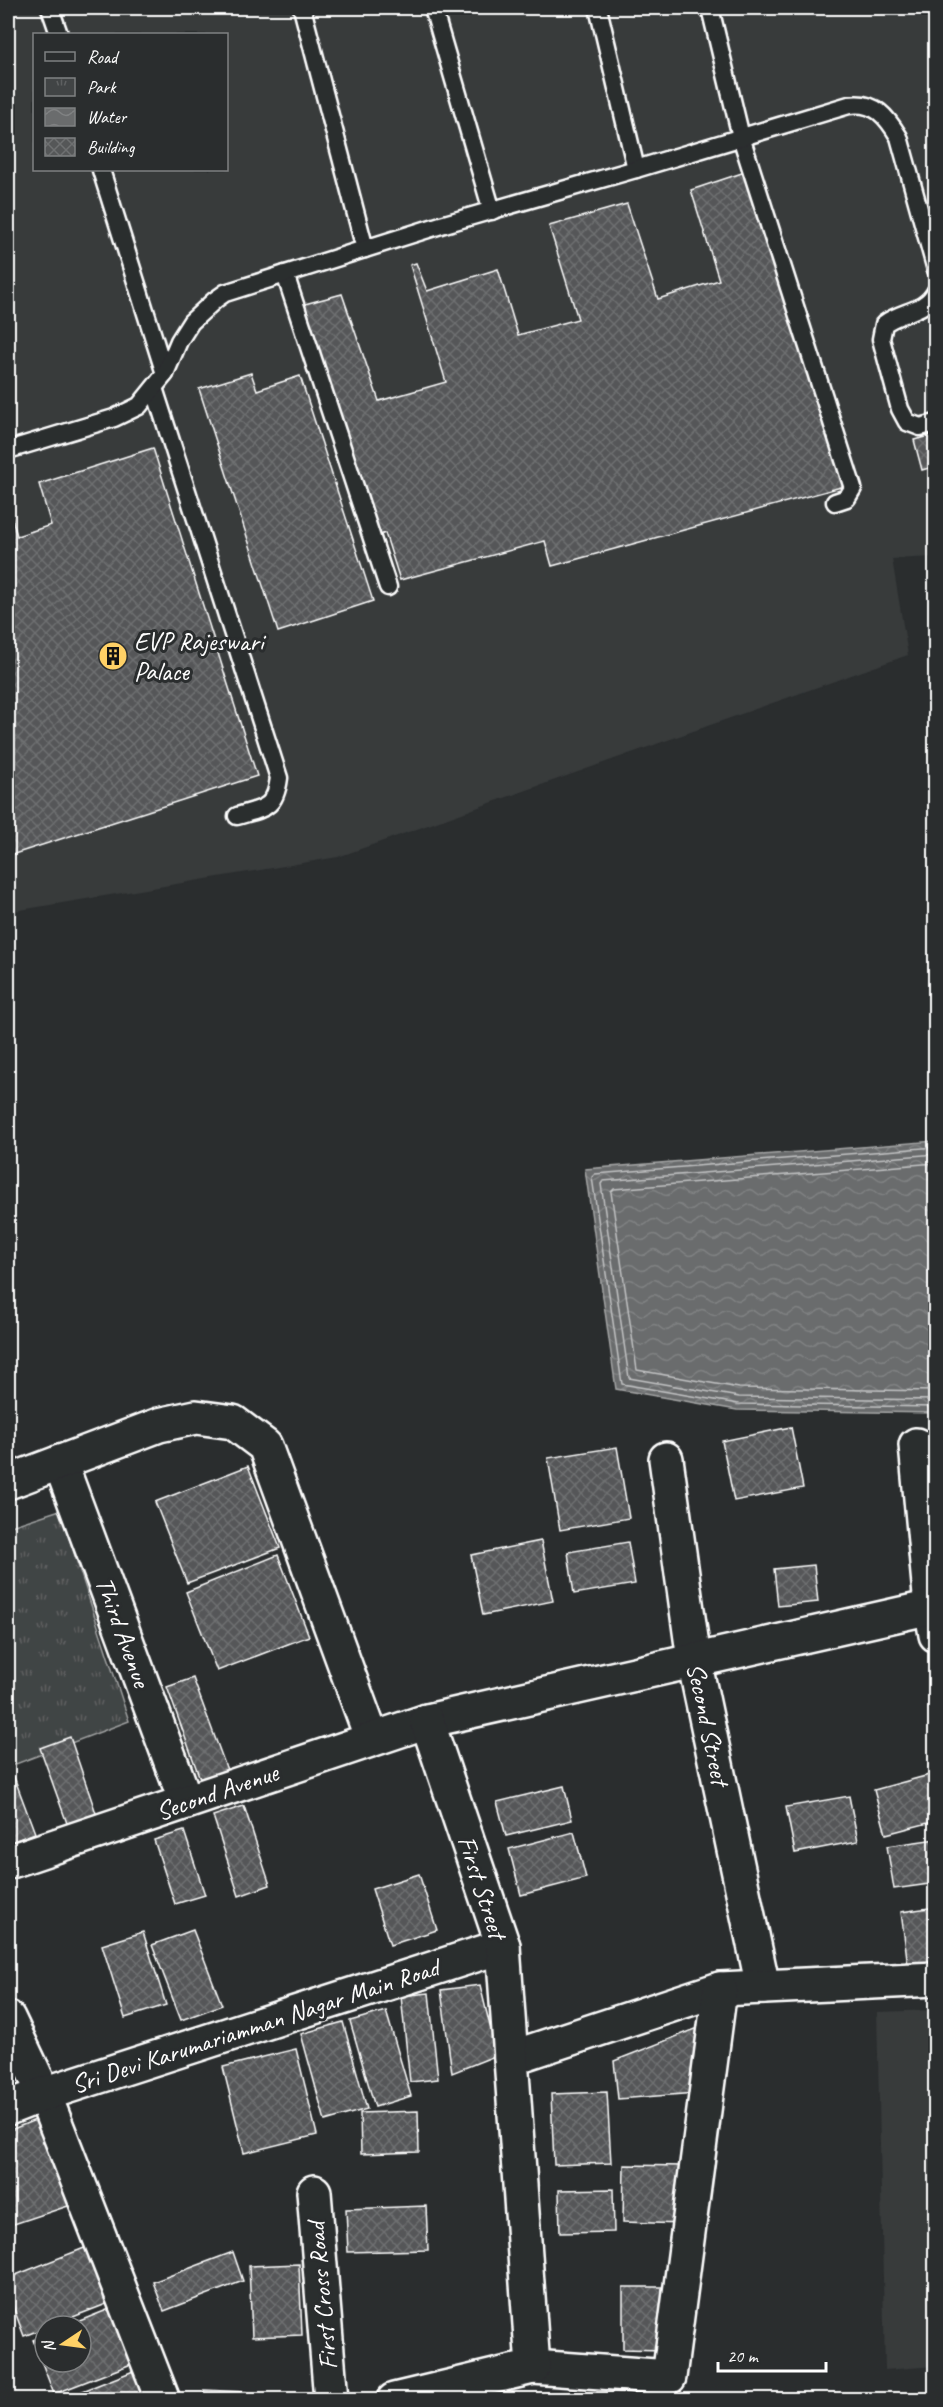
<svg xmlns="http://www.w3.org/2000/svg" width="943" height="2407" viewBox="0 0 943 2407" font-family="Caveat,sans-serif">
<style>
.built{fill:#373a3b;fill-rule:evenodd}
.park{fill:url(#park-tufts);stroke:#a0a2a2;stroke-width:1.5}
.water{fill:url(#water-waves);stroke:#a6a7a7;stroke-width:1.5}
.lines{fill:none;stroke-linecap:round;stroke-linejoin:round}
.shore{stroke:#c3c4c5;stroke-width:1.5}
.building{fill:url(#building-cross-hatch);stroke:#fff;stroke-width:1.5}
.lane-casing{stroke:#fff;stroke-width:21}
.street-casing{stroke:#fff;stroke-width:38}
.lane{stroke:#2a2d2e;stroke-width:16}
.street{stroke:#2a2d2e;stroke-width:33}
.labels{text-anchor:middle;dominant-baseline:central;stroke-width:6;stroke-linejoin:round;paint-order:stroke}
.poi-label{font-size:26px;fill:#fff;stroke:#2a2d2e;text-anchor:start}
.street-label{font-size:26px;fill:#fff;stroke:#2a2d2e}
</style>
<defs>
<pattern id="park-tufts" width="24" height="20" patternUnits="userSpaceOnUse" patternTransform="scale(1.5)"><rect width="24" height="20" fill="#414445"/><path d="M3 7l-1-3M5 7V3M7 7l1-3M15 17l-1-3M17 17v-4M19 17l1-3" fill="none" stroke="#5e6061"/></pattern>
<pattern id="water-waves" width="16" height="10" patternUnits="userSpaceOnUse" patternTransform="scale(1.5)"><rect width="16" height="10" fill="#6a6c6d"/><path d="M0 5q4-4 8 0t8 0" fill="none" stroke="#808283"/></pattern>
<pattern id="building-cross-hatch" width="8" height="8" patternUnits="userSpaceOnUse" patternTransform="scale(1.5)"><rect width="8" height="8" fill="#555758"/><path d="M0 0l8 8M0 8l8-8" fill="none" stroke="#6e7071"/></pattern>
</defs>
<rect width="100%" height="100%" fill="#2a2d2e"/>
<filter id="ink" filterUnits="userSpaceOnUse"><feTurbulence type="fractalNoise" baseFrequency=".0167" numOctaves="2"/><feDisplacementMap in="SourceGraphic" scale="12" xChannelSelector="R" yChannelSelector="G"/><feConvolveMatrix kernelMatrix="1 2 1 2 8 2 1 2 1" color-interpolation-filters="sRGB"/></filter>
<g filter="url(#ink)">
<g class="built">
<path d="M 8,8 L 935,8 L 936,557 L 892,559 L 908,655 L 338,857 L 8,912 ZM 34,34 L 226,34 L 226,170 L 34,170 Z"/>
<polygon points="935,2010 935,2366 885,2370 877,2012"/>
</g>
<polygon class="park" points="60,1510 129,1721 8,1767 8,1527"/>
<polygon class="water" points="935,1141 935,1413 737,1410 616,1389 585,1169"/>
<g class="lines">
<g class="shore">
<polyline points="936,1147 595,1174 592,1177 622,1384 738,1404 936,1407"/>
<polyline points="936,1154 603,1181 601,1184 629,1378 739,1397 936,1400"/>
<polyline points="936,1163 614,1189 611,1192 637,1370 739,1388 936,1391"/>
</g>
</g>
<g class="building">
<polygon points="745,172 845,486 552,566 545,541 400,580 385,533 378,536 301,305 342,294 379,401 446,382 410,265 416,263 427,291 498,269 518,335 578,319 549,226 627,204 658,299 719,280 691,190"/>
<polygon points="251,373 257,390 300,376 373,601 278,632 199,389"/>
<polygon points="936,434 936,466 922,470 914,440"/>
<polygon points="153,448 257,776 8,856 8,504 17,536 51,525 39,484"/>
<polygon points="791,1427 803,1488 734,1501 722,1441"/>
<polygon points="617,1447 629,1518 560,1530 548,1458"/>
<polygon points="248,1466 280,1548 187,1583 155,1502"/>
<polygon points="541,1541 553,1601 483,1615 471,1555"/>
<polygon points="628,1542 635,1584 574,1594 568,1552"/>
<polygon points="278,1555 309,1636 217,1671 186,1592"/>
<polygon points="814,1565 818,1602 778,1606 774,1569"/>
<polygon points="193,1678 230,1778 203,1787 167,1687"/>
<polygon points="70,1737 97,1816 68,1826 40,1748"/>
<polygon points="933,1774 936,1781 936,1821 886,1834 874,1790"/>
<polygon points="14,1777 35,1833 8,1843 8,1780"/>
<polygon points="564,1786 572,1820 506,1836 497,1802"/>
<polygon points="849,1796 858,1841 795,1853 786,1807"/>
<polygon points="244,1806 270,1885 239,1896 213,1816"/>
<polygon points="184,1831 205,1895 175,1904 154,1840"/>
<polygon points="574,1832 586,1878 521,1895 509,1849"/>
<polygon points="936,1839 936,1883 894,1889 887,1846"/>
<polygon points="419,1874 437,1930 390,1945 372,1889"/>
<polygon points="936,1907 936,1962 908,1966 901,1912"/>
<polygon points="193,1930 222,2005 181,2020 152,1945"/>
<polygon points="143,1932 166,2005 125,2018 102,1945"/>
<polygon points="480,1985 497,2055 452,2073 441,1990"/>
<polygon points="429,1993 438,2079 410,2082 401,1996"/>
<polygon points="386,2011 411,2096 375,2107 350,2021"/>
<polygon points="343,2022 367,2109 325,2121 301,2034"/>
<polygon points="698,2028 696,2093 618,2099 614,2061"/>
<polygon points="296,2049 317,2135 244,2153 223,2067"/>
<polygon points="8,2058 14,2076 8,2079"/>
<polygon points="607,2092 611,2163 554,2165 551,2094"/>
<polygon points="418,2111 419,2152 361,2154 360,2113"/>
<polygon points="40,2118 74,2204 8,2226 8,2131"/>
<polygon points="624,2165 683,2166 682,2224 623,2222"/>
<polygon points="613,2189 614,2232 560,2233 559,2190"/>
<polygon points="426,2206 428,2250 348,2252 346,2209"/>
<polygon points="92,2245 114,2301 24,2336 8,2293 8,2278"/>
<polygon points="233,2252 243,2281 164,2311 153,2282"/>
<polygon points="299,2264 302,2335 252,2337 249,2266"/>
<polygon points="623,2287 662,2287 662,2350 623,2349"/>
<polygon points="117,2306 139,2361 54,2394 33,2340 45,2335 45,2362 81,2362 81,2326 67,2326"/>
<polygon points="141,2368 154,2400 60,2400"/>
<polygon points="204,2390 246,2392 246,2400 204,2400"/>
</g>
<g class="lines">
<g class="lane-casing">
<g id="lane">
<polyline points="50,8 59,34"/>
<polyline points="302,8 365,249"/>
<polyline points="433,8 492,211"/>
<polyline points="598,8 636,169"/>
<polyline points="710,8 741,137 853,488 847,498 835,502"/>
<polyline points="101,170 165,374"/>
<polyline points="285,274 388,587"/>
<path d="M 936,291 C 925,313 902,310 884,324 L 881,339 L 900,409 L 907,422 L 920,427 L 936,423"/>
<path d="M 154,388 L 279,778 C 275,809 264,808 237,816"/>
<path d="M 8,450 L 114,418 L 139,406 L 165,374 L 179,341 L 191,322 L 215,300 L 225,293 L 441,225 L 636,169 L 849,105 C 875,101 887,117 899,137 L 936,270"/>
</g>
</g>
<g class="street-casing">
<g id="street">
<polyline points="916,1445 931,1606 936,1635"/>
<polyline points="666,1459 694,1660 763,1987"/>
<polyline points="60,1462 186,1802"/>
<polyline points="8,1482 159,1425 196,1417 233,1422 265,1446 372,1739"/>
<polyline points="8,1862 427,1721 936,1606"/>
<polyline points="8,2018 44,2094 163,2400"/>
<polyline points="511,2058 720,1989 936,1979"/>
<polyline points="8,2108 44,2094 503,1946"/>
<polyline points="314,2192 331,2400"/>
<polyline points="533,2367 669,2377 720,1989"/>
<polyline points="394,2400 533,2367 503,1946 427,1721"/>
</g>
</g>
<use href="#lane" class="lane"/>
<use href="#street" class="street"/>
</g>
</g>
<defs>
<g id="building-disc" transform="scale(1.5)"><circle r="9.5" fill="#ffd166" stroke="#2a2d2e"/><path d="M-4-6H4V6H1V3H-1V6H-4ZM-2.5-4.3h1.7v1.8h-1.7ZM.8-4.3h1.7v1.8H.8ZM-2.5-1h1.7V.8h-1.7ZM.8-1h1.7V.8H.8Z" fill="#111"/></g>
</defs>
<g fill-rule="evenodd">
<use href="#building-disc" x="113" y="656"/>
</g>
<g class="labels">
<g class="poi-label">
<text x="134" y="641">EVP Rajeswari<tspan x="134" dy="30">Palace</tspan></text>
</g>
<g class="street-label">
<text transform="translate(123 1632) rotate(70)">Third Avenue</text>
<text transform="translate(708 1724) rotate(78)">Second Street</text>
<text transform="translate(217 1792) rotate(-19)">Second Avenue</text>
<text transform="translate(482 1887) rotate(72)">First Street</text>
<text transform="translate(255 2026) rotate(-18)">Sri Devi Karumariamman Nagar Main Road</text>
<text transform="translate(322 2296) rotate(-95)">First Cross Road</text>
</g>
</g>
<rect width="943" height="2407" fill="none" stroke="#2a2d2e" stroke-width="30"/>
<rect x="15" y="15" width="913" height="2377" fill="none" stroke="#fff" stroke-width="2" filter="url(#ink)"/>
<rect x="33" y="33" width="195" height="138" fill="#2a2d2e" stroke="#7f8182" stroke-width="1.5"/>
<rect x="45" y="52" width="30" height="9" fill="#2a2d2e" stroke="#7f8182" stroke-width="1.5"/>
<text x="87" y="63" font-size="18" fill="#ffffff">Road</text>
<rect x="45" y="78" width="30" height="18" fill="url(#park-tufts)" stroke="#7f8182" stroke-width="1.5"/>
<text x="87" y="93" font-size="18" fill="#ffffff">Park</text>
<rect x="45" y="108" width="30" height="18" fill="url(#water-waves)" stroke="#7f8182" stroke-width="1.5"/>
<text x="87" y="123" font-size="18" fill="#ffffff">Water</text>
<rect x="45" y="138" width="30" height="18" fill="url(#building-cross-hatch)" stroke="#7f8182" stroke-width="1.5"/>
<text x="87" y="153" font-size="18" fill="#ffffff">Building</text>
<g transform="translate(63 2344) rotate(257)"><circle r="28" fill="#2a2d2e" stroke="#7f8182" stroke-width="1.5"/>
<path d="M0-4.5L10 22L0 15L-10 22Z" fill="#ffd166"/>
<text y="-9" font-size="16" font-weight="bold" text-anchor="middle" fill="#ffffff">N</text>
</g>
<path d="M718 2362v9h108v-9" fill="none" stroke="#ffffff" stroke-width="3"/>
<text x="727" y="2362" font-size="18" fill="#ffffff" stroke="#2a2d2e" stroke-width="4.5" paint-order="stroke">20 m</text>
</svg>
